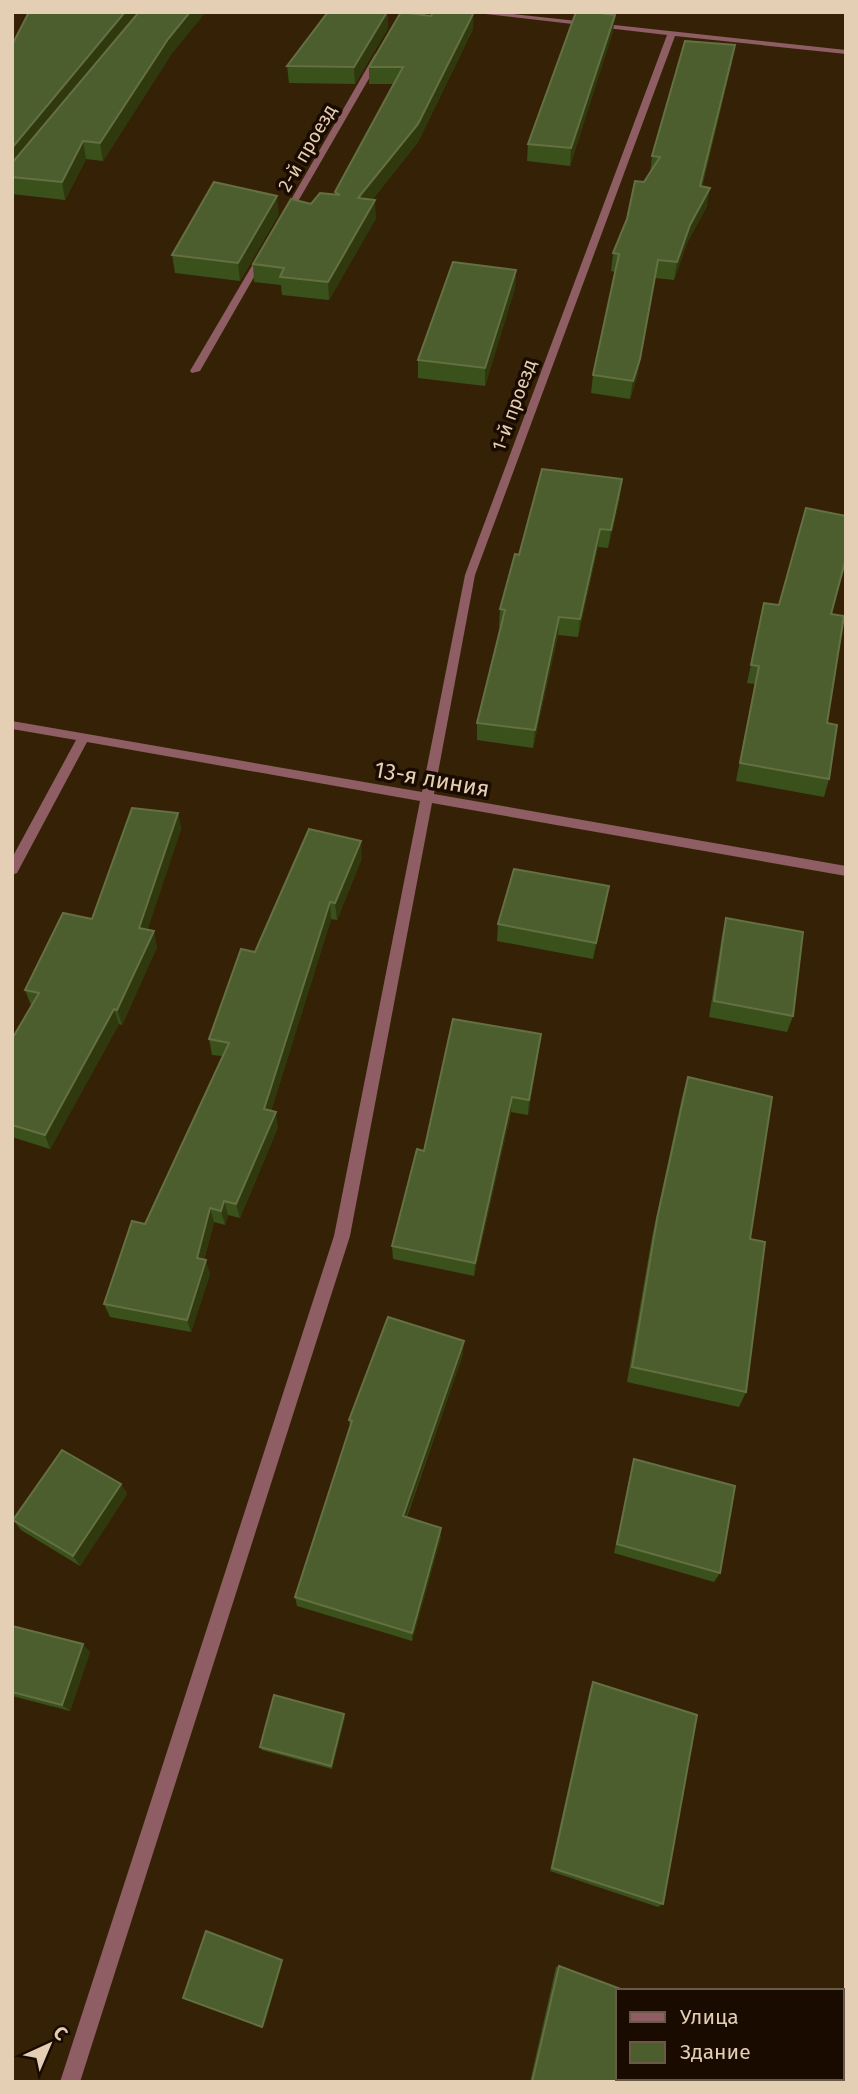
<svg xmlns="http://www.w3.org/2000/svg" width="858" height="2094" viewBox="0 0 858 2094" font-family="'Fira Sans',sans-serif">
<style>
.lines{fill:none;stroke-linecap:round;stroke-linejoin:round}
.street{fill:#8e5e64;fill-rule:evenodd}
.wall{fill:#3a511c}
.shaded-wall{fill:#30380d}
.building{fill:#4c5e2d;stroke:#647042;stroke-width:2}
.labels{text-anchor:middle;dominant-baseline:central;stroke-width:7;stroke-linejoin:round;paint-order:stroke}
.far-street-label{font-size:19px;fill:#e4cfb5;stroke:#1a0b00}
.street-label{font-size:23px;fill:#e4cfb5;stroke:#1a0b00}
</style>
<rect width="100%" height="100%" fill="#352206"/>
<g class="lines">
<g class="street">
<polygon points="468,12 494,12 846,50 846,54 675,36 475,575 434,794 846,866 846,876 432,803 350,1236 80,2082 60,2082 334,1236 420,801 87,742 17,873 12,875 12,858 76,740 12,729 12,721 422,792 465,575 667,35"/>
<polygon points="375,54 382,56 289,217 282,219 281,217"/>
<polygon points="259,254 266,256 200,371 192,373 190,371"/>
</g>
</g>
<g class="wall">
<polygon points="328,12 388,12 388,28 355,84 289,83 287,66"/>
<polygon points="615,15 613,31 570,166 527,161 528,144"/>
<polygon points="473,29 418,142 372,200 376,218 329,300 282,295 281,285 254,282 253,264 311,204 335,195 335,192 394,84 369,84 369,67"/>
<polygon points="170,56 103,161 86,159 65,200 12,194 12,177"/>
<polygon points="732,62 702,187 707,206 687,243 674,280 655,278 637,377 630,399 591,393 593,375 615,272 611,271 613,253 644,182 650,174 652,156"/>
<polygon points="279,214 240,281 175,273 172,255"/>
<polygon points="516,270 515,288 485,386 418,378 418,360"/>
<polygon points="620,498 608,548 598,547 578,637 558,635 533,748 477,740 477,723 501,627 499,627 500,609 519,555"/>
<polygon points="764,603 831,614 827,723 829,779 824,797 736,781 755,684 747,683"/>
<polygon points="178,813 181,829 147,930 157,947 122,1025 119,1024 50,1149 12,1137 12,1039 32,1005 31,1005 25,990 92,919"/>
<polygon points="362,858 337,920 331,919 271,1111 278,1127 240,1218 228,1215 225,1225 214,1222 204,1260 210,1274 191,1332 110,1317 104,1304 145,1224 222,1056 212,1055 209,1039 255,952"/>
<polygon points="609,886 606,903 593,959 497,941 498,924"/>
<polygon points="726,918 793,1016 787,1032 709,1017 722,935"/>
<polygon points="541,1034 528,1115 511,1112 474,1276 393,1259 392,1246 424,1151"/>
<polygon points="688,1077 750,1239 746,1392 739,1407 627,1382 652,1237 682,1097"/>
<polygon points="463,1354 407,1517 441,1537 412,1641 297,1606 295,1597 350,1427 349,1420"/>
<polygon points="634,1459 720,1573 714,1582 614,1553 631,1470"/>
<polygon points="121,1484 127,1494 80,1566 21,1530 13,1520"/>
<polygon points="12,1626 90,1652 70,1711 12,1696"/>
<polygon points="593,1682 663,1904 658,1907 550,1871 590,1689"/>
<polygon points="344,1714 345,1717 332,1769 262,1750 260,1747"/>
<polygon points="559,1966 652,2082 530,2082 556,1967"/>
</g>
<g class="shaded-wall">
<polygon points="125,12 141,12 12,171 12,148"/>
<polygon points="190,12 206,12 170,56 103,161 100,143 168,39"/>
<polygon points="387,12 388,12 388,28 355,84 354,67"/>
<polygon points="474,12 473,29 418,142 359,216 358,198"/>
<polygon points="615,15 613,31 570,166 571,148"/>
<polygon points="735,45 732,62 697,204 700,186"/>
<polygon points="83,141 86,159 65,200 62,182"/>
<polygon points="710,188 707,206 687,243 674,280 677,262 690,225"/>
<polygon points="277,196 279,214 240,281 238,263"/>
<polygon points="375,200 376,218 329,300 328,282"/>
<polygon points="658,260 637,377 630,399 633,381"/>
<polygon points="516,270 515,288 485,386 485,368"/>
<polygon points="622,479 620,498 608,548 611,530"/>
<polygon points="600,529 598,547 578,637 580,619"/>
<polygon points="559,617 558,635 533,748 535,730"/>
<polygon points="178,813 181,829 143,944 139,928"/>
<polygon points="361,841 362,858 337,920 335,903"/>
<polygon points="609,886 606,903 593,959 596,943"/>
<polygon points="330,902 331,919 267,1124 264,1109"/>
<polygon points="154,931 157,947 122,1025 117,1010"/>
<polygon points="114,1009 119,1024 50,1149 45,1135"/>
<polygon points="541,1034 539,1050 528,1115 529,1100"/>
<polygon points="512,1097 511,1112 474,1276 475,1263"/>
<polygon points="276,1112 278,1127 240,1218 236,1204"/>
<polygon points="224,1201 228,1215 225,1225 221,1211"/>
<polygon points="210,1208 214,1222 201,1271 197,1258"/>
<polygon points="206,1260 210,1274 191,1332 187,1320"/>
<polygon points="464,1341 463,1354 403,1526 403,1516"/>
<polygon points="121,1484 127,1494 80,1566 73,1556"/>
<polygon points="441,1528 441,1537 412,1641 412,1633"/>
<polygon points="83,1644 90,1652 70,1711 62,1705"/>
<polygon points="344,1714 345,1717 332,1769 331,1766"/>
<polygon points="282,1960 283,1960 264,2027 262,2027"/>
</g>
<g class="building">
<polygon points="29,12 125,12 12,148 12,45"/>
<polygon points="139,12 190,12 168,39 100,143 83,141 62,182 12,177 12,163"/>
<polygon points="328,12 387,12 354,67 287,66"/>
<polygon points="401,12 431,16 433,12 474,12 418,124 358,198 375,200 328,282 280,277 284,268 253,264 291,199 311,204 320,193 340,195 335,192 403,67 369,67"/>
<polygon points="576,12 594,12 615,15 571,148 528,144"/>
<polygon points="685,41 735,45 700,186 710,188 690,225 677,262 658,260 640,359 633,381 593,375 619,254 613,253 627,219 635,181 644,182 660,157 652,156"/>
<polygon points="214,182 277,196 238,263 172,255"/>
<polygon points="453,262 516,270 485,368 418,360"/>
<polygon points="542,469 622,479 611,530 600,529 580,619 559,617 535,730 477,723 505,610 500,609 515,554 519,555"/>
<polygon points="806,508 846,516 846,558 831,614 844,616 827,723 837,725 829,779 740,763 759,666 751,665 764,603 779,605"/>
<polygon points="132,808 178,813 139,928 154,931 117,1010 114,1009 45,1135 12,1125 12,1039 39,993 25,990 63,913 92,919"/>
<polygon points="309,829 361,841 335,903 330,902 264,1109 276,1112 236,1204 224,1201 221,1211 210,1208 197,1258 206,1260 187,1320 104,1304 132,1221 145,1224 229,1043 209,1039 241,949 255,952"/>
<polygon points="514,869 609,886 596,943 498,924"/>
<polygon points="726,918 803,932 793,1016 714,1001"/>
<polygon points="453,1019 541,1034 529,1100 512,1097 475,1263 392,1246 417,1149 424,1151"/>
<polygon points="688,1077 772,1097 750,1239 765,1242 746,1392 632,1367 657,1219"/>
<polygon points="388,1317 464,1341 403,1516 441,1528 412,1633 295,1597 352,1421 349,1420"/>
<polygon points="62,1450 121,1484 73,1556 13,1520"/>
<polygon points="634,1459 735,1486 720,1573 617,1544"/>
<polygon points="12,1626 83,1644 62,1705 12,1692"/>
<polygon points="593,1682 697,1715 663,1904 552,1868"/>
<polygon points="274,1695 344,1714 331,1766 260,1747"/>
<polygon points="206,1931 282,1960 262,2027 183,1998"/>
<polygon points="559,1966 626,1991 618,1991 618,2078 652,2078 652,2082 532,2082"/>
</g>
<g class="labels">
<g class="far-street-label">
<text transform="translate(307 148) rotate(-60)">2-й проезд</text>
<text transform="translate(514 405) rotate(-70)">1-й проезд</text>
</g>
<g class="street-label">
<text transform="translate(432 779) rotate(10)">13-я линия</text>
</g>
</g>
<rect width="858" height="2094" fill="none" stroke="#e4cfb5" stroke-width="28"/>
<rect x="616" y="1989" width="228" height="91" fill="#1a0b00" stroke="#6b5948" stroke-width="2"/>
<rect x="630" y="2012" width="35" height="10" fill="#8e5e64" stroke="#6b5948" stroke-width="2"/>
<text x="680" y="2024" font-size="21" fill="#e4cfb5">Улица</text>
<rect x="630" y="2042" width="35" height="21" fill="#4c5e2d" stroke="#6b5948" stroke-width="2"/>
<text x="680" y="2059" font-size="21" fill="#e4cfb5">Здание</text>
<g transform="translate(49 2045) rotate(44)" stroke="#1a0b00" stroke-width="5" paint-order="stroke">
<path d="M0-5L12 26L0 18L-12 26Z" fill="#e4cfb5"/>
<text y="-10" font-size="19" font-weight="bold" text-anchor="middle" fill="#e4cfb5">С</text>
</g>
</svg>
